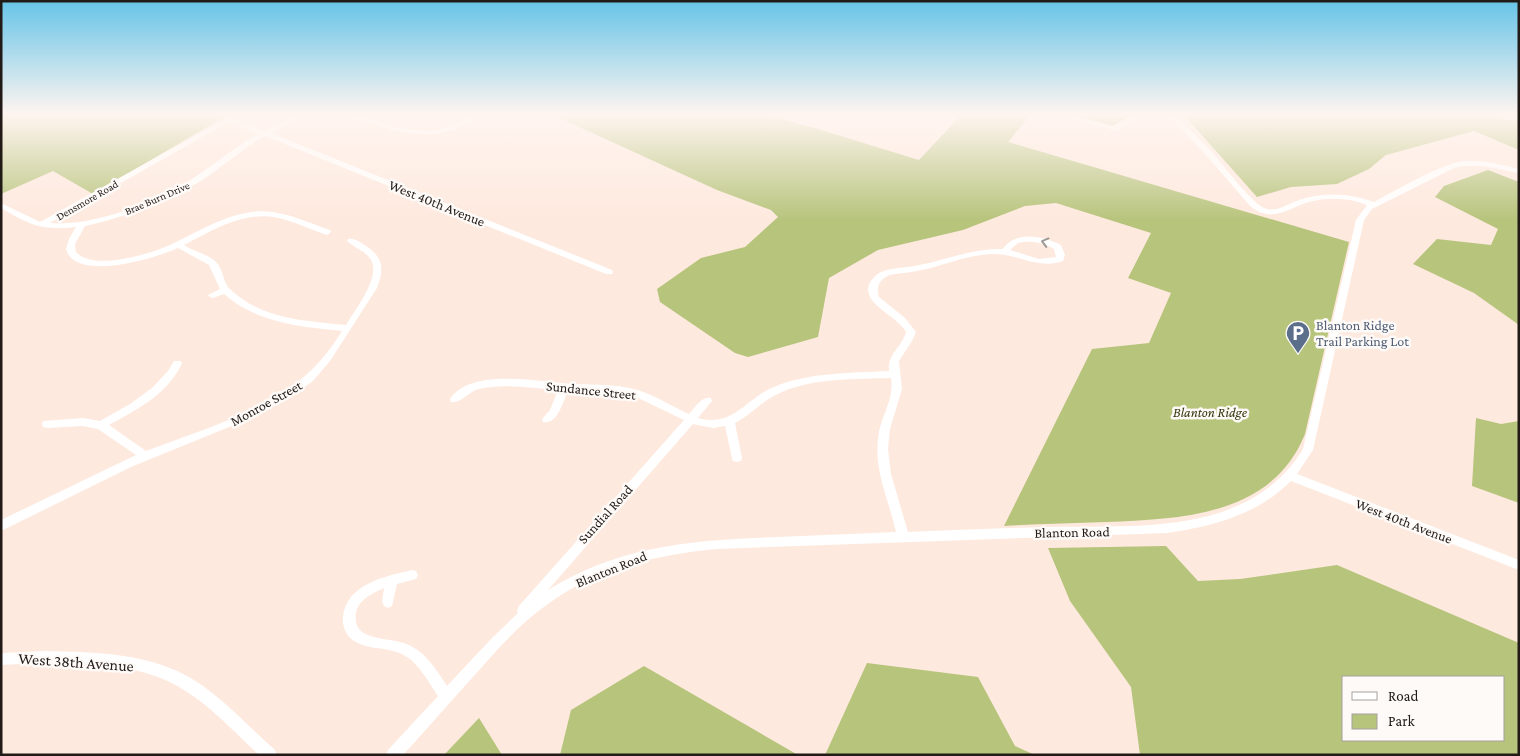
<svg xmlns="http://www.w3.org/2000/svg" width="1520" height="756" viewBox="0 0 1520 756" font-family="'Crimson Pro',serif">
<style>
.green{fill:#b7c47c;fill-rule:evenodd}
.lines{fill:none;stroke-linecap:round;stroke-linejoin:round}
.minor{fill:#fff;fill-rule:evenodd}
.oneway{stroke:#9b9896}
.labels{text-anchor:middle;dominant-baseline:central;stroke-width:5;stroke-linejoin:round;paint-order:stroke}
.far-street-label{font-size:11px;fill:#211a16;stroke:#fefaf8}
.street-label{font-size:14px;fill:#211a16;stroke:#fefaf8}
.service-label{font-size:14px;fill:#4e5e75;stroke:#fefaf8;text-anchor:start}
.park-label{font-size:14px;font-style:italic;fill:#31370d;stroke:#fefaf8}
.near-street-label{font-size:16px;fill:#211a16;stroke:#fefaf8}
</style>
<rect width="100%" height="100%" fill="#fee9de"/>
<g class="green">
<polygon points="1,114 233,114 219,120 93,194 53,171 1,194"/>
<path d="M 551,114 L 762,114 L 818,129 L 919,160 L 962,114 L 1031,114 L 1008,142 L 1349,242 L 1305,434 C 1272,516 1181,519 1106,522 C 1072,523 1038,524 1004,526 L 1092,349 L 1149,343 L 1171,293 L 1128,278 L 1151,233 L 1056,203 L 1025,206 L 963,230 L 878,250 L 829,278 L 818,337 L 748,357 L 735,353 L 660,302 L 657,289 L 701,258 L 745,247 L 778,217 L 771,210 L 717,190 Z"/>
<polygon points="1069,114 1135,114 1113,126"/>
<polygon points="1183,114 1492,114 1506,120 1519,120 1519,150 1474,131 1386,155 1369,169 1337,184 1291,187 1257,197"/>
<polygon points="1488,170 1519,182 1519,325 1474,293 1413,264 1437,239 1491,245 1498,229 1435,197 1444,186"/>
<polygon points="1476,418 1501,424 1519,421 1519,503 1472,486"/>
<path d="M 1166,546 L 1198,581 L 1240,579 L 1337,565 L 1519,643 L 1519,755 L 1140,755 L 1131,687 L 1070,601 L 1048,548 ZM 1344,677 L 1504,677 L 1504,740 L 1344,740 Z"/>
<polygon points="867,663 978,677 1015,746 1035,755 825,755"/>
<polygon points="644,666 798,755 560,755 571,710"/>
<polygon points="479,718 502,755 444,755"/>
</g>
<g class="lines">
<g class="minor">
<path d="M 297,114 L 306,114 L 271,133 L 612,270 L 613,272 L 612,274 L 606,274 L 265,136 C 241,149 222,168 199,182 C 164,203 125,217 85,226 L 75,244 L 76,252 C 92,270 141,256 160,249 C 191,237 219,216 252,212 C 280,208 305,222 330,230 L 331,232 L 327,235 C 311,230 296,222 279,218 C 245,210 213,230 184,245 C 194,252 209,254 217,263 C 224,271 223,284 231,290 C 262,319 306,321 346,325 C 355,310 384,274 369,257 C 363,250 353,247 347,241 L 348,239 C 354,238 358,241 363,244 C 383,256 385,267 377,288 L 330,361 L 313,381 L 295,394 L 256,416 L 131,467 L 1,531 L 1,520 L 136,455 L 98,429 L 83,426 L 47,428 L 43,427 L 42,424 L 43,421 L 83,418 L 100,421 L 130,404 L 152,388 L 168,371 L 174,361 L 180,361 L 182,363 C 168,394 138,409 109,425 L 146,451 C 200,430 260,414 306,375 C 320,363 332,347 342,331 C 300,327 257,323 224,294 L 213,298 L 210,297 L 208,295 L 220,289 L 209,265 L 178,248 C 156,258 75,283 66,249 L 69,239 L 76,227 C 42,231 30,225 1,208 L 1,203 L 40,222 L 227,118 L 231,118 L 264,131 ZM 229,122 L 259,134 C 237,145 219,161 198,175 C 161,200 96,227 50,223 Z"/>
<path d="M 346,114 L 356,114 L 398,128 L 430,131 L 445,128 L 459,123 L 472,114 L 480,114 C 450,142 407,136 371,124 C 362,121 353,119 346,114 Z"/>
<polygon points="1135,114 1143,114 1121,129 1112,130 1071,118 1075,116 1112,126"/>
<path d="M 1167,114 L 1174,114 C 1187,127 1200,139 1212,152 C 1223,164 1253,206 1267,209 C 1278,212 1289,203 1299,200 C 1324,192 1350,193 1374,202 C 1395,191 1443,162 1465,161 C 1484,160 1501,165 1519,169 L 1519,173 C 1497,169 1476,162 1454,168 L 1372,209 L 1364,220 L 1313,450 L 1297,474 L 1519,560 L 1519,570 L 1291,481 C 1257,515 1214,526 1167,533 L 716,549 C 657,555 597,568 548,604 C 523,621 502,644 482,667 C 455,696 430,726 403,755 L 386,755 L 388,750 L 438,696 C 428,681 418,662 402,654 C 385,646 365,651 350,638 C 345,632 342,625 343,617 C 346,584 386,576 412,570 L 416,571 L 418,575 L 416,579 L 397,584 L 392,606 L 388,608 L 384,606 L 382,602 L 384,588 C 373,593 358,600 356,613 C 351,644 391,635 411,646 C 427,654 437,671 447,686 L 492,638 L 518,613 L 517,610 L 519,606 L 684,420 L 634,396 L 610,393 L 568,391 C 563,401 558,425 543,422 L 542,419 L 550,410 L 558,390 C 532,388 504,383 479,389 C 469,391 461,404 451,402 L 450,399 C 471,367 541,382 573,384 C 594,385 614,384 634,389 C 654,394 671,406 689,414 C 695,408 701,396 711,398 L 712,401 L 698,418 C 733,428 746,398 774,387 C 810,372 852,373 889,371 C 887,354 902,347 906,332 C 898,317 869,307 868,290 C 868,282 875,275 881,272 C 893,267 907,268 919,265 C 947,260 973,248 1003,249 C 1016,230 1043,236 1061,245 L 1065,255 L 1063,261 C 1038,270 1017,253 991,254 C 964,255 939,268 912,272 C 903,274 891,272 883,279 C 877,284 877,290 879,297 L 905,318 L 916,332 L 912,341 L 899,361 L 902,389 L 890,429 L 888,449 L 891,474 L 908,532 C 954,530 1001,528 1048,527 C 1137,525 1249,537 1303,449 L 1356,220 L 1367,205 C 1350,198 1331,197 1313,201 C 1290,206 1273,225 1250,206 L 1206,155 ZM 1023,242 C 1034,241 1044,243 1054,249 L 1056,257 L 1039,259 L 1010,250 L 1018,243 ZM 891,378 C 895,399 880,417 878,438 C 874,471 889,501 896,532 C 857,534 817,535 778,537 C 696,540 620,545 548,590 L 693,424 L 713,428 L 725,426 L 732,458 L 733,461 L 737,462 L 741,461 L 742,458 L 735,423 C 751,415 763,400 780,393 C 811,378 857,379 891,378 Z"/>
<path d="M 46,651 C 95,652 151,653 194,680 C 224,699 249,727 275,750 L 277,755 L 259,755 C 235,733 212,707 184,690 C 135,658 57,662 1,665 L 1,653 Z"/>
</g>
</g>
<defs><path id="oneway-chevron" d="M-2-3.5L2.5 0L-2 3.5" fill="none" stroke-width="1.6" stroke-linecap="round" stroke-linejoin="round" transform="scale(1.25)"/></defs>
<use class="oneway" href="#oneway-chevron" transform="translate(1045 242) rotate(-165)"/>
<linearGradient id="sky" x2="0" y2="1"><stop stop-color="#66c4e8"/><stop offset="0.52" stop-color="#fff5f0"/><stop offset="1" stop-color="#fff5f0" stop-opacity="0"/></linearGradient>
<rect width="1520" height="220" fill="url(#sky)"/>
<defs>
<g id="parking-pin" transform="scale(1.25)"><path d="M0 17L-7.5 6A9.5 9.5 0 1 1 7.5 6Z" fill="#5c6f8a" stroke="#fefaf8"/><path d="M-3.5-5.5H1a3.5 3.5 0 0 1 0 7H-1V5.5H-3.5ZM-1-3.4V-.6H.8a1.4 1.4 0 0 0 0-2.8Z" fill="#fff"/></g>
</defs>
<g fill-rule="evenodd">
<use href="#parking-pin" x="1298" y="333"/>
</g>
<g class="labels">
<g class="far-street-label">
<text transform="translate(157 198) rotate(-23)">Brae Burn Drive</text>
<text transform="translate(87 200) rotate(-30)">Densmore Road</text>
</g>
<g class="street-label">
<text transform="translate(437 203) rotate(22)">West 40th Avenue</text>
<text transform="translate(591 390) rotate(6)">Sundance Street</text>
<text transform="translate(266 403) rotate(-29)">Monroe Street</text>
<text transform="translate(605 514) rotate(-48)">Sundial Road</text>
<text transform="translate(1404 521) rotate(21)">West 40th Avenue</text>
<text transform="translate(1072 532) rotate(-1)">Blanton Road</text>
<text transform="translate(611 569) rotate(-22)">Blanton Road</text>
</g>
<g class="service-label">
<text x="1316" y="325">Blanton Ridge<tspan x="1316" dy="16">Trail Parking Lot</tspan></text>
</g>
<g class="park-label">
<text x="1210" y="412">Blanton Ridge</text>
</g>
<g class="near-street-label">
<text transform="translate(76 662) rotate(4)">West 38th Avenue</text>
</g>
</g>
<rect width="1520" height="756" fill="none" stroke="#211a16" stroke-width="5"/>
<rect x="1342" y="676" width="162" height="65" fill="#fefaf8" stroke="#a6a09e"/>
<rect x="1352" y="692" width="25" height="8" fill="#ffffff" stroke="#a6a09e"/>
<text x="1388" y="701" font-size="15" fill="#211a16">Road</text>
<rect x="1352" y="714" width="25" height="15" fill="#b7c47c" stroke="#a6a09e"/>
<text x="1388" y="726" font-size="15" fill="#211a16">Park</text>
</svg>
